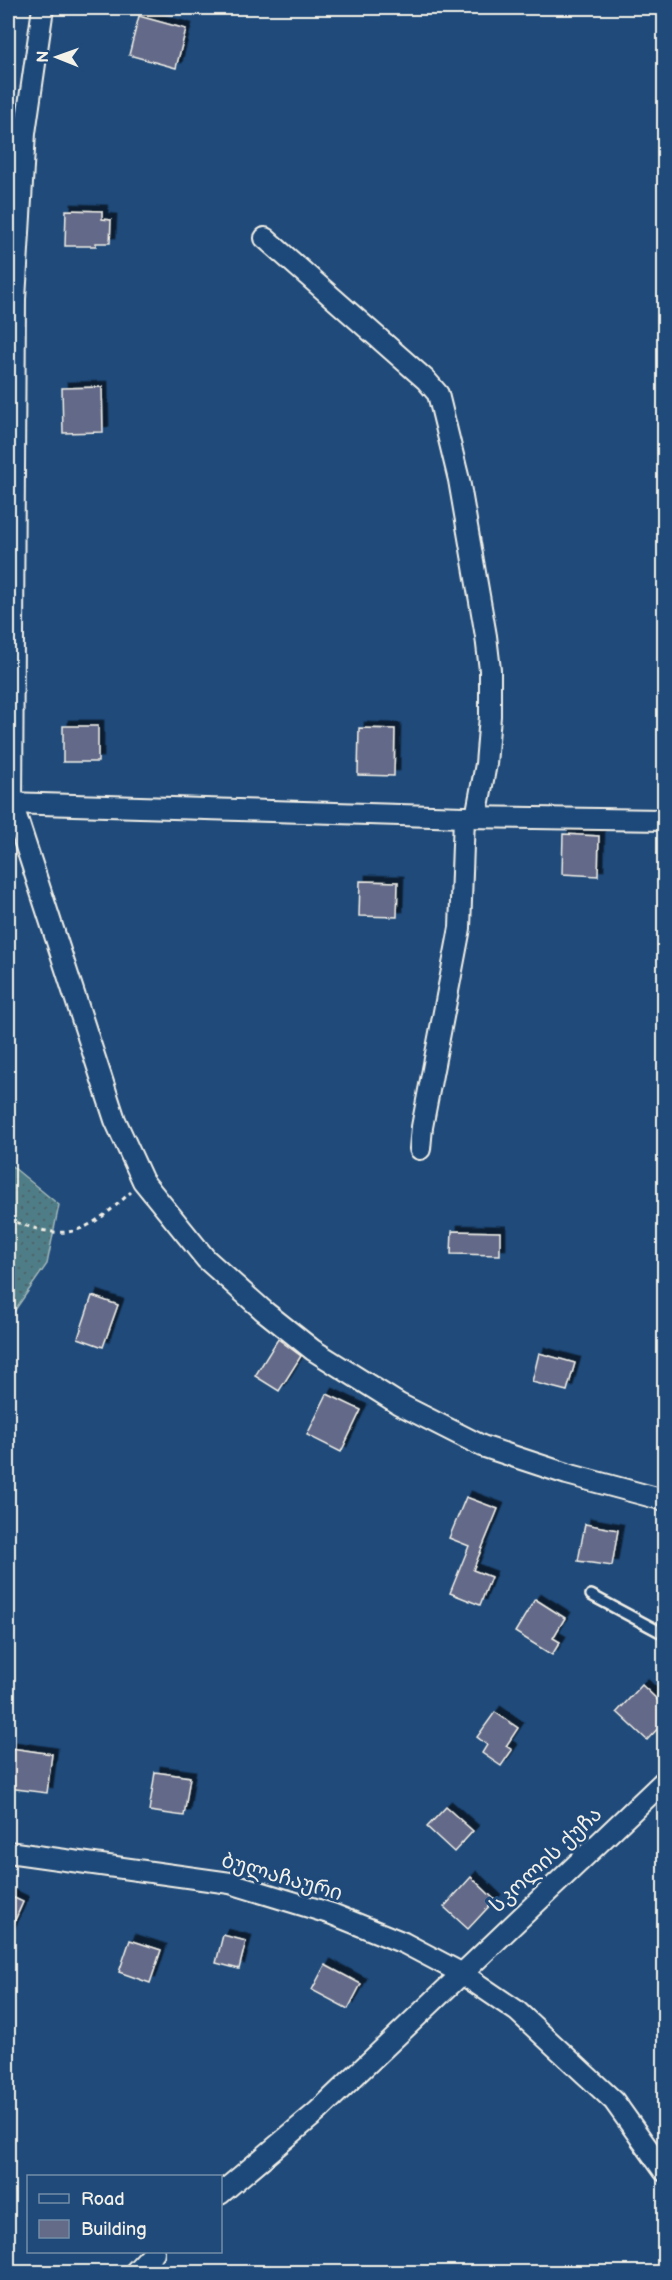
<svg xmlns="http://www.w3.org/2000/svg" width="672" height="2280" viewBox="0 0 672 2280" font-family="'Balsamiq Sans','Noto Sans Georgian',sans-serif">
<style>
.grass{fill:url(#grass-dots);stroke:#a2b7b8;stroke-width:1.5}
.building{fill:#646b89;stroke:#f4f1e8;stroke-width:1.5;filter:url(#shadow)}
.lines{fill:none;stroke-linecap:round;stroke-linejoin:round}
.service-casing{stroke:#f4f1e8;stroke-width:14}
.minor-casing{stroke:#f4f1e8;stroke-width:24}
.path{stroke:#f4f1e8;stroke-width:3;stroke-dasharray:4.5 4.5;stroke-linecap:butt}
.service{stroke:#1f4a7a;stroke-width:9}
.minor{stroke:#1f4a7a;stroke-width:20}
.labels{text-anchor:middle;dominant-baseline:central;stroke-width:6;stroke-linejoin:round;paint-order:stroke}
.street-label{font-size:21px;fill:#f4f1e8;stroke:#1f4a7a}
</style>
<defs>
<pattern id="grass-dots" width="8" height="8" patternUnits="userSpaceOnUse" patternTransform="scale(1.5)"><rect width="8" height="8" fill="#507d87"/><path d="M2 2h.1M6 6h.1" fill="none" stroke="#4d656a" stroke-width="1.8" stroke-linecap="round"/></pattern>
<filter id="shadow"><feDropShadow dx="5.5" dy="-5.5" stdDeviation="0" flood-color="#0009"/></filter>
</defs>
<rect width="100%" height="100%" fill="#1f4a7a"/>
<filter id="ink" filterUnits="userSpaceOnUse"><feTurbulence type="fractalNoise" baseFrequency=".0167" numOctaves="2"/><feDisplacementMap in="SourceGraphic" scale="12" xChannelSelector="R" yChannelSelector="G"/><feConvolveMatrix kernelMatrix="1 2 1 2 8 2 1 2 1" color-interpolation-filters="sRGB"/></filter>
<g filter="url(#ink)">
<polygon class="grass" points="8,1163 59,1205 47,1264 8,1320"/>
<g class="building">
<polygon points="139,16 186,29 176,68 129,55"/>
<polygon points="66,210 102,211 102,219 111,220 110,243 96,243 96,246 65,246"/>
<polygon points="102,387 103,432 63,433 62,388"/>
<rect x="63" y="726" width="35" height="36"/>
<polygon points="359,728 395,729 394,776 358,775"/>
<polygon points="563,834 599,836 598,876 562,874"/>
<polygon points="360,881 398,882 397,917 359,916"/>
<polygon points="452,1231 500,1232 500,1255 451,1254"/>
<polygon points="92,1296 118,1305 103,1347 78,1338"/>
<polygon points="278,1339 301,1356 279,1391 255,1376"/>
<polygon points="539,1353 575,1363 567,1391 532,1382"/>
<polygon points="327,1394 361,1410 341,1452 307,1435"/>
<polygon points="466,1497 498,1509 473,1570 491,1577 480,1605 450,1593 469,1546 449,1538"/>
<polygon points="585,1524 618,1530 612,1566 578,1561"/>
<polygon points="535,1599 565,1618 553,1638 560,1642 552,1655 515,1632"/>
<polygon points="642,1685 664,1706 664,1722 647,1740 617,1712"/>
<polygon points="495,1712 518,1728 506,1746 512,1750 501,1766 482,1753 487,1745 477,1737"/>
<polygon points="11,1748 52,1754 47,1793 8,1788"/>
<polygon points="155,1772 190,1777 184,1816 149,1811"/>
<polygon points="446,1807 473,1831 454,1852 427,1827"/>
<polygon points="471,1877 495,1900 468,1929 444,1907"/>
<polygon points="8,1895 23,1902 8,1936"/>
<polygon points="223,1935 246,1941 239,1969 216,1963"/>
<polygon points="130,1940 161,1950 150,1983 119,1972"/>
<polygon points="325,1965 361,1984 348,2009 312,1990"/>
</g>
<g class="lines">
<g class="service-casing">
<polyline id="service" points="591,1595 664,1634"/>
</g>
<g class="minor-casing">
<g id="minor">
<polyline points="43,8 25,133 15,299 12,803 115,1120 143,1181 206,1259 264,1311 313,1350 399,1404 482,1446 567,1474 664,1500"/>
<polyline points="265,238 426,380 438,394 459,480 486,636 490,670 490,716 486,764 476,817"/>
<polyline points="8,803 464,817 664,820"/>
<polyline points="420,1149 422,1127 460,928 464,817"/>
<polyline points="8,1852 230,1883 332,1914 404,1943 461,1973 517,2011 614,2101 664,2171"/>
<polyline points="220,2194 317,2112 664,1781"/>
<polyline points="135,2272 154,2252"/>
</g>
</g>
<path class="path" d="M 8,1219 C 68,1243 84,1235 131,1192"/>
<use href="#service" class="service"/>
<use href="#minor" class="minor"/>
</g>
</g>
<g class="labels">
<g class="street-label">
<text transform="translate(546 1860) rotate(-43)">სკოლის ქუჩა</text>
<text transform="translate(282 1877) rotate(16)">ბულაჩაური</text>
</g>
</g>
<rect width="672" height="2280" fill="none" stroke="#1f4a7a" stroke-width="30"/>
<rect x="15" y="15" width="642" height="2250" fill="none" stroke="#f4f1e8" stroke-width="2" filter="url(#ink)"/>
<rect x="27" y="2175" width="195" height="78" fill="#1f4a7a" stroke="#748da6" stroke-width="1.5"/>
<rect x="39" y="2194" width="30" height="9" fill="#1f4a7a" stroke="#748da6" stroke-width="1.5"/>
<text x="81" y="2205" font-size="18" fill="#f4f1e8">Road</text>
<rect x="39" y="2220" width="30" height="18" fill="#646b89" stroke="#748da6" stroke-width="1.5"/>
<text x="81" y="2235" font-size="18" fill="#f4f1e8">Building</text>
<g transform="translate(57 57) rotate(271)" stroke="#1f4a7a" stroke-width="4.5" paint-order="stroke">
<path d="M0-4.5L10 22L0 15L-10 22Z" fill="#f4f1e8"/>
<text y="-9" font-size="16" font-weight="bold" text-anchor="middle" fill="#f4f1e8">N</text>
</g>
</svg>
